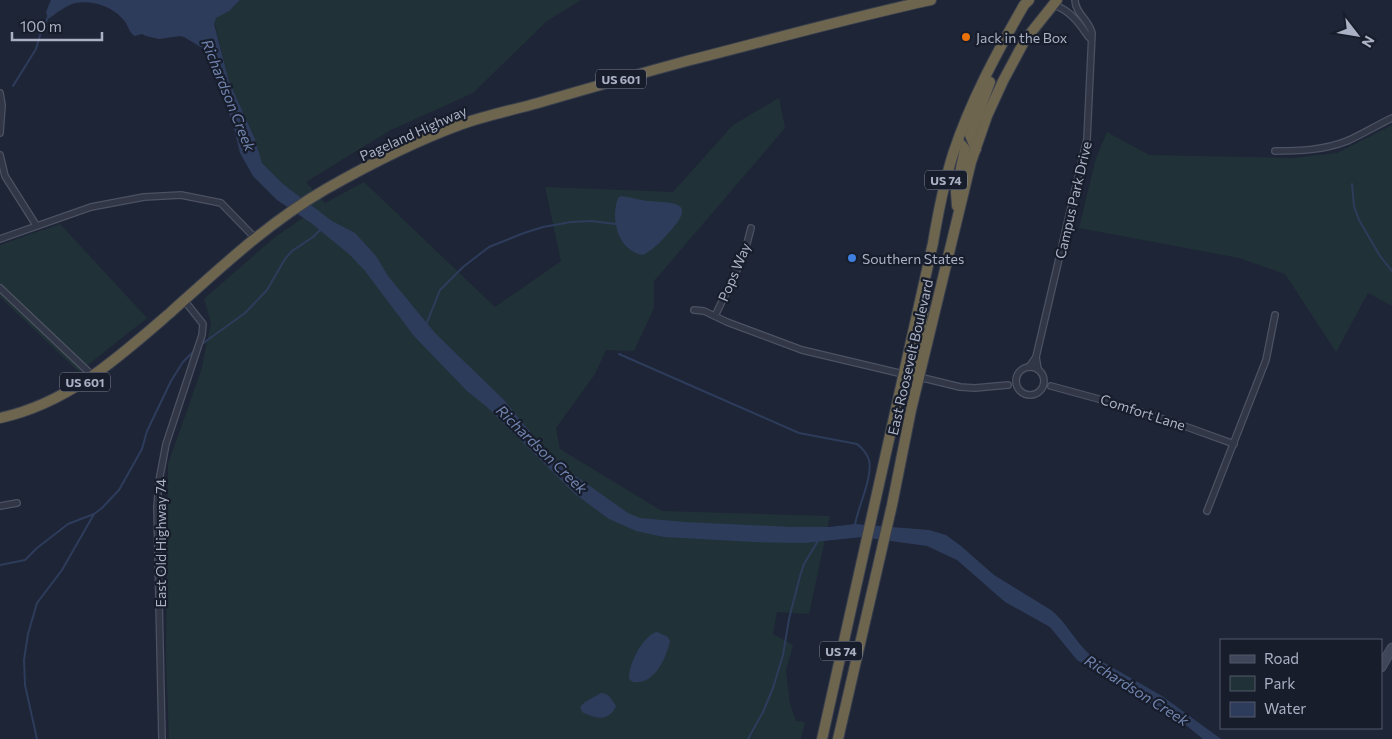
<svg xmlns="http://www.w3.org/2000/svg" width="1392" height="739" viewBox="0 0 1392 739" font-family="Commissioner,sans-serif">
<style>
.green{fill:#203237}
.water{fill:#2e3c5c}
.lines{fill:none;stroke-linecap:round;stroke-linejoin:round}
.stream{stroke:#2e3c5c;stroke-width:2}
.street-casing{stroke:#4c5262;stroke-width:8}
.secondary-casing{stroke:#4c5262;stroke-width:11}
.highway-casing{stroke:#393f4e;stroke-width:12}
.street{stroke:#313747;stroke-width:5.5}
.secondary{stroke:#3f465a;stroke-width:9}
.highway{stroke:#6d654e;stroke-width:10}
.food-dot{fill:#e8710a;stroke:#171d2b;stroke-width:2}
.shop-dot{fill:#3f7fe0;stroke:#171d2b;stroke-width:2}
.labels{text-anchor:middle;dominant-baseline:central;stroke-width:4.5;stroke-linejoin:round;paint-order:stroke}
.shield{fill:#171d2b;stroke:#7f8596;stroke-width:1}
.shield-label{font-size:12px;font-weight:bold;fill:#abb1c4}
.poi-label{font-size:14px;fill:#abb1c4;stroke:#171d2b;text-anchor:start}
.street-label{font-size:14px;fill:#abb1c4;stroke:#171d2b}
.water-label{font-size:15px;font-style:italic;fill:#7184af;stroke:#171d2b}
</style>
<rect width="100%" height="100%" fill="#1e2536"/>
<g class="green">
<path d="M 240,0 L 581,0 L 547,21 L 473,93 L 389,131 L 306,182 L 325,203 L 364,182 L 495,307 L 561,261 L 545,187 L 673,192 L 733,125 L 779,98 L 785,128 L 654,281 L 654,308 L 634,351 L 606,350 L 595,374 L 556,428 L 560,449 L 662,511 L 830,516 L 809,614 L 777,612 L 773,634 L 793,645 L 786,671 L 790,704 L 796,721 L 805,722 L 801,739 L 169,739 L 166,657 L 168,464 L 201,371 L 211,323 L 204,299 L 275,237 L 316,209 L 283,184 L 262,163 L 255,139 L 229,81 L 214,21 C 220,12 233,10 240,0 Z"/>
<polygon points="1392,125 1392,306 1368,293 1336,352 1285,274 1239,258 1079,228 1096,158 1107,132 1149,155 1293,158 1337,153"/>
<polygon points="60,224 147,318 79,372 0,297 0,245"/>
</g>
<g class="water">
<path d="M 51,0 L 240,0 L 229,11 L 216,18 L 214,24 L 229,81 L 255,139 L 262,163 L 283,184 L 332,221 L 355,233 L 376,256 L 388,276 L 435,333 L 504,400 L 536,439 L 560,465 L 628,513 L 640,518 L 685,522 L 792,527 L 829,527 L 855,524 L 929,530 L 946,535 L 961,546 L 994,575 L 1051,610 C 1066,622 1075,641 1089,654 L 1162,696 L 1221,739 L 1203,739 L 1182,722 L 1077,660 L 1050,627 L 1005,602 L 957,560 L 927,546 L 862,537 L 804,543 L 754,542 L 664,537 L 636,531 L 609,519 L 575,494 L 487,407 L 467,391 L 414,336 L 365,271 L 350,255 L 311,223 L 277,200 L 253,176 L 240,153 L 235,132 L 215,69 L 204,49 L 184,37 L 180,36 L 159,39 L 146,36 L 142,34 C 142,34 135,36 135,36 C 131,35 128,27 126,23 C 115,7 94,0 75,3 C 65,6 57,13 48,19 L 46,12 Z"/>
<path d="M 621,196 C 630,197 639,200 648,201 C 669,203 698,200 672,229 C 663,239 655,249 643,255 C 618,251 610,219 618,198 Z"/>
<path d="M 657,632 L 668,637 L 670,641 C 666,659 654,685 633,682 L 629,679 C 628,665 643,635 657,632 Z"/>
<path d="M 601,693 C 609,693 612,700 616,706 C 609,722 596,719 582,712 L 580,707 L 585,702 Z"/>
</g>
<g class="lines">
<g class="stream">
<polyline points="13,86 36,49 41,32 48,17"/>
<polyline points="1352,184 1354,206 1359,220 1380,256 1392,271"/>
<polyline points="426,325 440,290 463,267 489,247 524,233 543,227 571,222 591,221 616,224"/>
<polyline points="202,344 245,313 267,290 285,259 292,251 313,237 320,230"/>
<path d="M 619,354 L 799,433 L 857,444 C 862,448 867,453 869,460 C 873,478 858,506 855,525"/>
<polyline points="0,565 25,560 37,548 68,524 94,514 102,508 119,490 142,449 147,431 171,381 183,362 194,351"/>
<polyline points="37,739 25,685 24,660 28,634 37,603 62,570 94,514"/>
<polyline points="748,739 763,712 773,688 783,655 789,619 800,576 804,564 819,539"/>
</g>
<g class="street-casing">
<g id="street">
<path d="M 1053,5 C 1065,8 1076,19 1083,29 C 1086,33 1087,36 1091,39"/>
<polyline points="0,93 2,105 0,133"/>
<path d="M 1275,151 C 1300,151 1324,150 1347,141 C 1363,134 1377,125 1392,118"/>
<polyline points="0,155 5,176 36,225"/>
<polyline points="0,239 91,207 144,197 181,195 221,203 256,239"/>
<polyline points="0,288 94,377"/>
<polyline points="694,310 704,311 727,322 802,350 903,374"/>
<polyline points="715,316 744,255 751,228"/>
<path d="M 1036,357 L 1087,139 L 1092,33 C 1089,20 1075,13 1075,0"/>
<polyline points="1029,367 1036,357 1038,369"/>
<circle cx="1030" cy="381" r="14"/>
<polyline points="919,377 960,387 975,388 1008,385"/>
<path d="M 1051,386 C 1113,402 1173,421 1234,444"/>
<polyline points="0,506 17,503"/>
<polyline points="1207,511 1266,360 1275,315"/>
<polyline points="162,739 157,507 159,481 166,444 202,335 203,324 184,300"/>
</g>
</g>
<g class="secondary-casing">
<polyline id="secondary" points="1381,667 1392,648"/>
</g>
<g class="highway-casing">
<g id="highway">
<polyline points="976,149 970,135 990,82"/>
<polyline points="957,206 956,192 965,149 958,141"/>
<polyline points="919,377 915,371 914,365 924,309"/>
<path d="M 0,418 C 69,403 119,357 171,312 C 220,268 269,222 326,189 C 370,164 415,141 462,124 C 487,115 513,110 538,103 C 586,89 635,75 683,62 C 766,41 848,18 931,0"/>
<path d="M 822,739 L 933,243 C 938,213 944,183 953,154 C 970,102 997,52 1024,5 L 1029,0"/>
<polyline points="838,739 892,505 911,410 971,162 987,116 1003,81 1025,40 1057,0"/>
</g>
</g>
<use href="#street" class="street"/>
<use href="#secondary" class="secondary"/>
<use href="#highway" class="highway"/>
</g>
<circle class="food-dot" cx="966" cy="37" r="5"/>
<circle class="shop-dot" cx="852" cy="258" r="5"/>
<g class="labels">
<g class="shield">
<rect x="596" y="69.5" width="50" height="19" rx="4"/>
<rect x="925" y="170.5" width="42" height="19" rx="4"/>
<rect x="60" y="372.5" width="50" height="19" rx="4"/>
<rect x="820" y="641.5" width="42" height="19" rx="4"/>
</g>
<g class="shield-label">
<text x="621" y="79">US 601</text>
<text x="946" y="180">US 74</text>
<text x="85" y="382">US 601</text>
<text x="841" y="651">US 74</text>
</g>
<g class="poi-label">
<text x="976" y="37">Jack in the Box</text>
<text x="862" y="258">Southern States</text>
</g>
<g class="street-label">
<text transform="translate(413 133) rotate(-24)">Pageland Highway</text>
<text transform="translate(1073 200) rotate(-77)">Campus Park Drive</text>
<text transform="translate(734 272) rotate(-67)">Pops Way</text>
<text transform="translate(910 357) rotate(-77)">East Roosevelt Boulevard</text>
<text transform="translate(1143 412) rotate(18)">Comfort Lane</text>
<text transform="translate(160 543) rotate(-90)">East Old Highway 74</text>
</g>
<g class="water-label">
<text transform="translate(229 95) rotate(68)">Richardson Creek</text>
<text transform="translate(542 449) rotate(44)">Richardson Creek</text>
<text transform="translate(1137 690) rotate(32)">Richardson Creek</text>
</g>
</g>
<rect x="1220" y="639" width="162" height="90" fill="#171d2b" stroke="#525868"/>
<rect x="1230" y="655" width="25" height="8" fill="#3f465a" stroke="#525868"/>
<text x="1264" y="664" font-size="15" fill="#abb1c4">Road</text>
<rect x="1230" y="676" width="25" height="15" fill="#203237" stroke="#525868"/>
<text x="1264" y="689" font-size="15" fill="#abb1c4">Park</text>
<rect x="1230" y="702" width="25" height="15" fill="#2e3c5c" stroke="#525868"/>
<text x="1264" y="714" font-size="15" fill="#abb1c4">Water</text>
<g transform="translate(1357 35) rotate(121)" stroke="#171d2b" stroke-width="4" paint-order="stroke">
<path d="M0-4L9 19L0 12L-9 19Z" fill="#abb1c4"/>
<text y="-8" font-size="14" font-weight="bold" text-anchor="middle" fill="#abb1c4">N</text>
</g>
<path d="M12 32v8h90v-8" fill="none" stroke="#abb1c4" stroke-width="2.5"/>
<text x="20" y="32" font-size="15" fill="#abb1c4" stroke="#171d2b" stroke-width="4" paint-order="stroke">100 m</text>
</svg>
